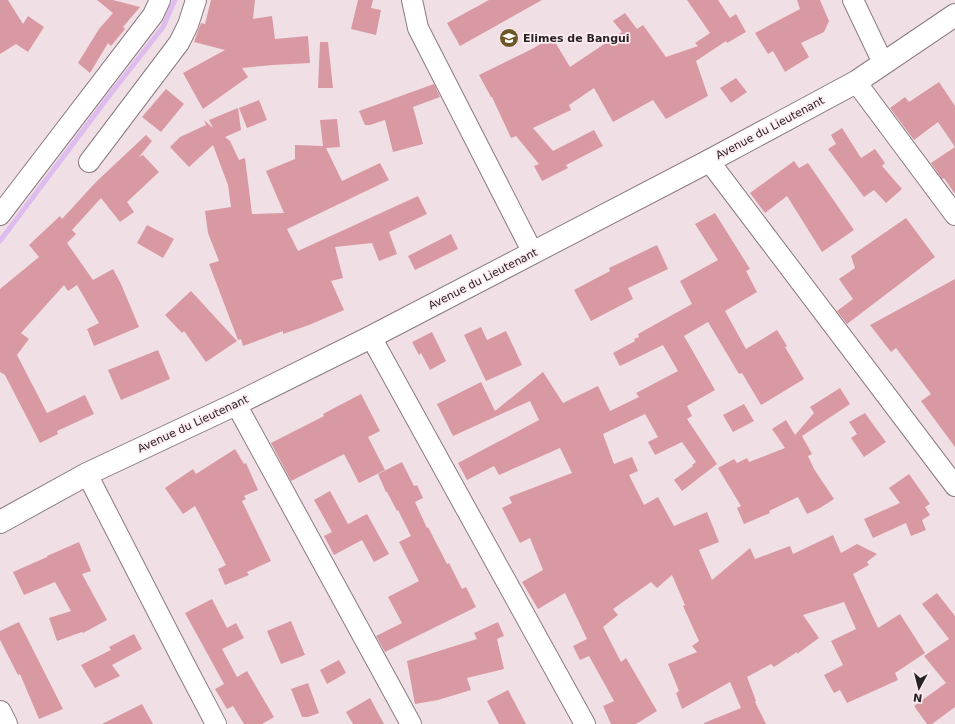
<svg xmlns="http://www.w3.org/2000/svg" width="955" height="724" viewBox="0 0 955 724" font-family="'DejaVu Sans',sans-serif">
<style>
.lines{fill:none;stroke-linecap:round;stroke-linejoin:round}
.stream{stroke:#debced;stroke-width:5}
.building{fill:#d999a2}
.minor-casing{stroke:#8b7a81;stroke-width:22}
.tertiary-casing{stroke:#8b7a81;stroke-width:24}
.primary-casing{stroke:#8b7a81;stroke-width:24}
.minor{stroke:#fff;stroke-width:20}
.tertiary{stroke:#fff;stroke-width:22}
.primary{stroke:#fff;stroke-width:22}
.labels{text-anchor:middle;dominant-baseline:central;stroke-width:3.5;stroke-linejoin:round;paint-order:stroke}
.poi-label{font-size:11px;font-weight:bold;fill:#292225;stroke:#feecf3;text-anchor:start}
.street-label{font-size:11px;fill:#292225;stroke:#feecf3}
</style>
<rect width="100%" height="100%" fill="#f1dfe6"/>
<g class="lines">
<polyline class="stream" points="0,241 109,96 163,27 175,0"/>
</g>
<g class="building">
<polygon points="0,0 8,0 23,24 28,16 44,27 28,52 16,44 0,54"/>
<polygon points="97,0 113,0 140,7 123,27 125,29 111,46 108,43 90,73 78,63 99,29 113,13"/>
<polygon points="211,0 255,0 253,19 272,16 275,39 308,36 310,63 273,65 242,68 248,77 203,109 183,73 225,50 194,42 201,23 205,24"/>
<polygon points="358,0 373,0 371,8 381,10 376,35 351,29"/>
<polygon points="489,0 542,0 460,46 447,23"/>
<polygon points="687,0 718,0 730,18 736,14 746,32 727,43 726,41 696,61 708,96 666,119 653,100 613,122 594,88 569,105 571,110 533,128 553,151 594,130 603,146 566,165 568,168 542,181 534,166 539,164 516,136 511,138 492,97 491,97 479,75 532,49 552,37 570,67 622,32 613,21 625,13 637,29 643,25 666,57 698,46 695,43 710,33"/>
<polygon points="797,0 820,0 829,21 824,32 801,43 809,57 785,72 773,51 768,54 755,33 768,26 800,9"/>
<polygon points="320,42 328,42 333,88 318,88"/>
<polygon points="736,78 747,92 731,103 720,88"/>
<polygon points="939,82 955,106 955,147 938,122 914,140 890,108 905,97 909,102"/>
<polygon points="434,84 440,97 413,107 423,144 393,152 385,120 370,125 365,125 359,111"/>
<polygon points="166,89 184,104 161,132 142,117"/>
<polygon points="259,100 267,120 247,128 239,108"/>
<polygon points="238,108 241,130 225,137 230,141 239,160 245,158 252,214 284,213 266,171 295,159 295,145 323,146 320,120 337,119 340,147 326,148 342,181 380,163 389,180 287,229 298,251 418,196 427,214 389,232 397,254 379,261 372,243 335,247 343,278 331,281 344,310 309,325 283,334 283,331 243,346 241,339 238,340 209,264 219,261 208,233 205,211 231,207 228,185 213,145 189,167 170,147 180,137 206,125 204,120 213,128 209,120"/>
<polygon points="842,128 861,158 875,149 885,163 882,166 902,189 886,203 874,190 864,197 828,149 836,144 831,135"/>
<polygon points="146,135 152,141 139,157 143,155 159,172 127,202 134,212 120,222 101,198 72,230 76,234 67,243 93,280 113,269 121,284 139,327 94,346 87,329 99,323 77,285 68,291 64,285 21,333 29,339 17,355 47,413 85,395 94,414 57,431 58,434 40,443 5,375 0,372 0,289 39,257 29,245 60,216 62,219 96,182"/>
<polygon points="955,147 955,194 944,178 942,179 931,163"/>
<polygon points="794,161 799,168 808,163 854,230 822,252 787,196 765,213 750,193"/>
<polygon points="715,213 750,269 746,271 757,292 725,311 746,349 777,330 787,346 785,347 804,379 761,405 742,373 739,374 708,322 684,336 715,390 687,406 692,416 687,419 717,464 682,491 674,480 693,466 692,465 696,462 682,442 655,455 648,442 658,437 645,414 603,434 614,464 632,457 638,471 629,475 644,505 658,497 674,526 707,512 719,542 699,550 712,580 750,548 755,559 790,546 793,554 833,535 841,553 857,544 877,554 867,562 869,565 853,574 878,628 900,614 925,653 895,673 898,680 847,703 840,690 834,693 824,675 843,665 831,641 856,629 844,602 803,615 819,638 797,654 797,652 774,667 771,664 747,677 756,701 755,702 766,724 704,724 704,723 741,708 730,682 682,709 676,693 679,691 668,664 697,652 692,646 699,641 683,606 685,605 672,575 657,588 651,582 613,609 618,615 603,627 621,662 626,658 657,711 636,724 611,724 603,706 614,701 589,656 580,660 573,646 587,639 565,593 538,609 522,582 543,570 530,538 520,543 502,508 512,503 509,497 572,473 560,448 499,475 494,466 467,480 458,463 539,420 530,401 453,436 437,404 481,382 495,411 543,372 563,403 598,386 610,411 639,397 636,393 678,371 663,345 620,366 613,353 635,341 634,339 639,337 638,334 692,304 680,281 718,260 695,224"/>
<polygon points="906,218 935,257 847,324 837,311 853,299 839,279 855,268 851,256"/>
<polygon points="147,225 174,239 163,258 137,243"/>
<polygon points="451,234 458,249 415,270 408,256"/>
<polygon points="657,245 668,269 628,288 633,299 591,321 574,290 610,271 609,268"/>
<polygon points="955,279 955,447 921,401 931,394 896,348 891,352 870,325"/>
<polygon points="191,291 237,341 206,362 184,331 182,333 165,315"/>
<polygon points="481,327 487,340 506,331 522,365 486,381 464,335"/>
<polygon points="432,332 446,361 430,370 421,353 419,355 412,342"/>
<polygon points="158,350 170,379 121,400 108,370"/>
<polygon points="840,388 850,404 802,436 812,454 808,456 814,469 834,499 820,508 807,514 798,497 769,511 770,513 744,524 737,508 741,506 718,468 734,459 737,463 747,458 749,462 785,448 772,429 786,420 795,435 814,413 810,407"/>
<polygon points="361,394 380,431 368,437 385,470 359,483 344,454 291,481 271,443 324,416 323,414"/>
<polygon points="744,404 754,421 733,432 723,415"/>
<polygon points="865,413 872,423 886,442 864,457 851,438 857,434 849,422"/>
<polygon points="235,449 244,464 246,463 258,490 244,496 246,499 242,501 271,561 247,572 249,575 225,585 218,569 226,565 195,506 183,514 165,488 193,469 196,474"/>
<polygon points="402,462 414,486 417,485 423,498 415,502 427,528 428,527 447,564 449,563 462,589 466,587 476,607 385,652 376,636 402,623 388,597 419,581 399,542 411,536 398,510 397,511 387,492 386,492 378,474"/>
<polygon points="909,474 930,504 925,507 930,515 922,520 926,530 911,536 906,523 873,538 864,519 900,503 889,488"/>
<polygon points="330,491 348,524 367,514 389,554 374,562 362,540 334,555 324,536 332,532 314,500"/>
<polygon points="79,542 91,571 82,574 107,620 83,633 82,632 57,641 49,618 71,611 55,582 24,595 13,572 47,557 47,556"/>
<polygon points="937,593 955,616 955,707 932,724 927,724 914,706 946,683 924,656 949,639 922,604"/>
<polygon points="212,599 227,628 236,623 244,638 222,649 237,677 247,671 274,717 262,724 244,724 233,706 227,709 215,689 224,684 185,613"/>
<polygon points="291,621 305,655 281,664 267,631"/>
<polygon points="19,622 63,709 39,719 20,674 18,675 0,640 0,631"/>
<polygon points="498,622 504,636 497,639 504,669 467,678 471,690 438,700 415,704 407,661 477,639 474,633"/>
<polygon points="134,634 142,649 112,665 120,676 95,688 81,665 111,650 109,647"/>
<polygon points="339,660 346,673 327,684 320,670"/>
<polygon points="308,683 319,713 308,717 302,717 291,689"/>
<polygon points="508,690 526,724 499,724 487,701"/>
<polygon points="370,698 384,724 353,724 346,712"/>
<polygon points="142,704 153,724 102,724"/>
</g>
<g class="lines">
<g class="minor-casing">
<g id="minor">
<polyline points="412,0 418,28 533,253"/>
<polyline points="853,0 883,63"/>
<polyline points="856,82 955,215"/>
<polyline points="709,161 955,486"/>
<polyline points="89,162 179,43 188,25 196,0"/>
<polyline points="0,215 153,15 160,0"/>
<polyline points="371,337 585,724"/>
<polyline points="236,404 411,724"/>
<polyline points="87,474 185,665 216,724"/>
</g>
</g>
<g class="tertiary-casing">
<polyline id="tertiary" points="0,712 6,724"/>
</g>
<g class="primary-casing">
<polyline id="primary" points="0,522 87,474 236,404 371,337 709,161 856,82 955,15"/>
</g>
<use href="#minor" class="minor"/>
<use href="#tertiary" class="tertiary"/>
<use href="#primary" class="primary"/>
</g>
<defs>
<g id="school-disc" transform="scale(1)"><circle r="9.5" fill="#6e5727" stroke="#feecf3"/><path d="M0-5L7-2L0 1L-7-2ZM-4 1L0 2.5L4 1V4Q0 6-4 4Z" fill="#fff"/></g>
</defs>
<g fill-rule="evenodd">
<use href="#school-disc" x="509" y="38"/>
</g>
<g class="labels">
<g class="poi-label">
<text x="523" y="38">Elimes de Bangui</text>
</g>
<g class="street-label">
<text transform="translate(770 128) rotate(-28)">Avenue du Lieutenant</text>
<text transform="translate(483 279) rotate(-27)">Avenue du Lieutenant</text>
<text transform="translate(193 424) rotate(-25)">Avenue du Lieutenant</text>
</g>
</g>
<g transform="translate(919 688) rotate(187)" stroke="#feecf3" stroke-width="3" paint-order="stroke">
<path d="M0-3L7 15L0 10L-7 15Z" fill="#292225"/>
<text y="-6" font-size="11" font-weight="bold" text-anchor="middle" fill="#292225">N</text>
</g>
</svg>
